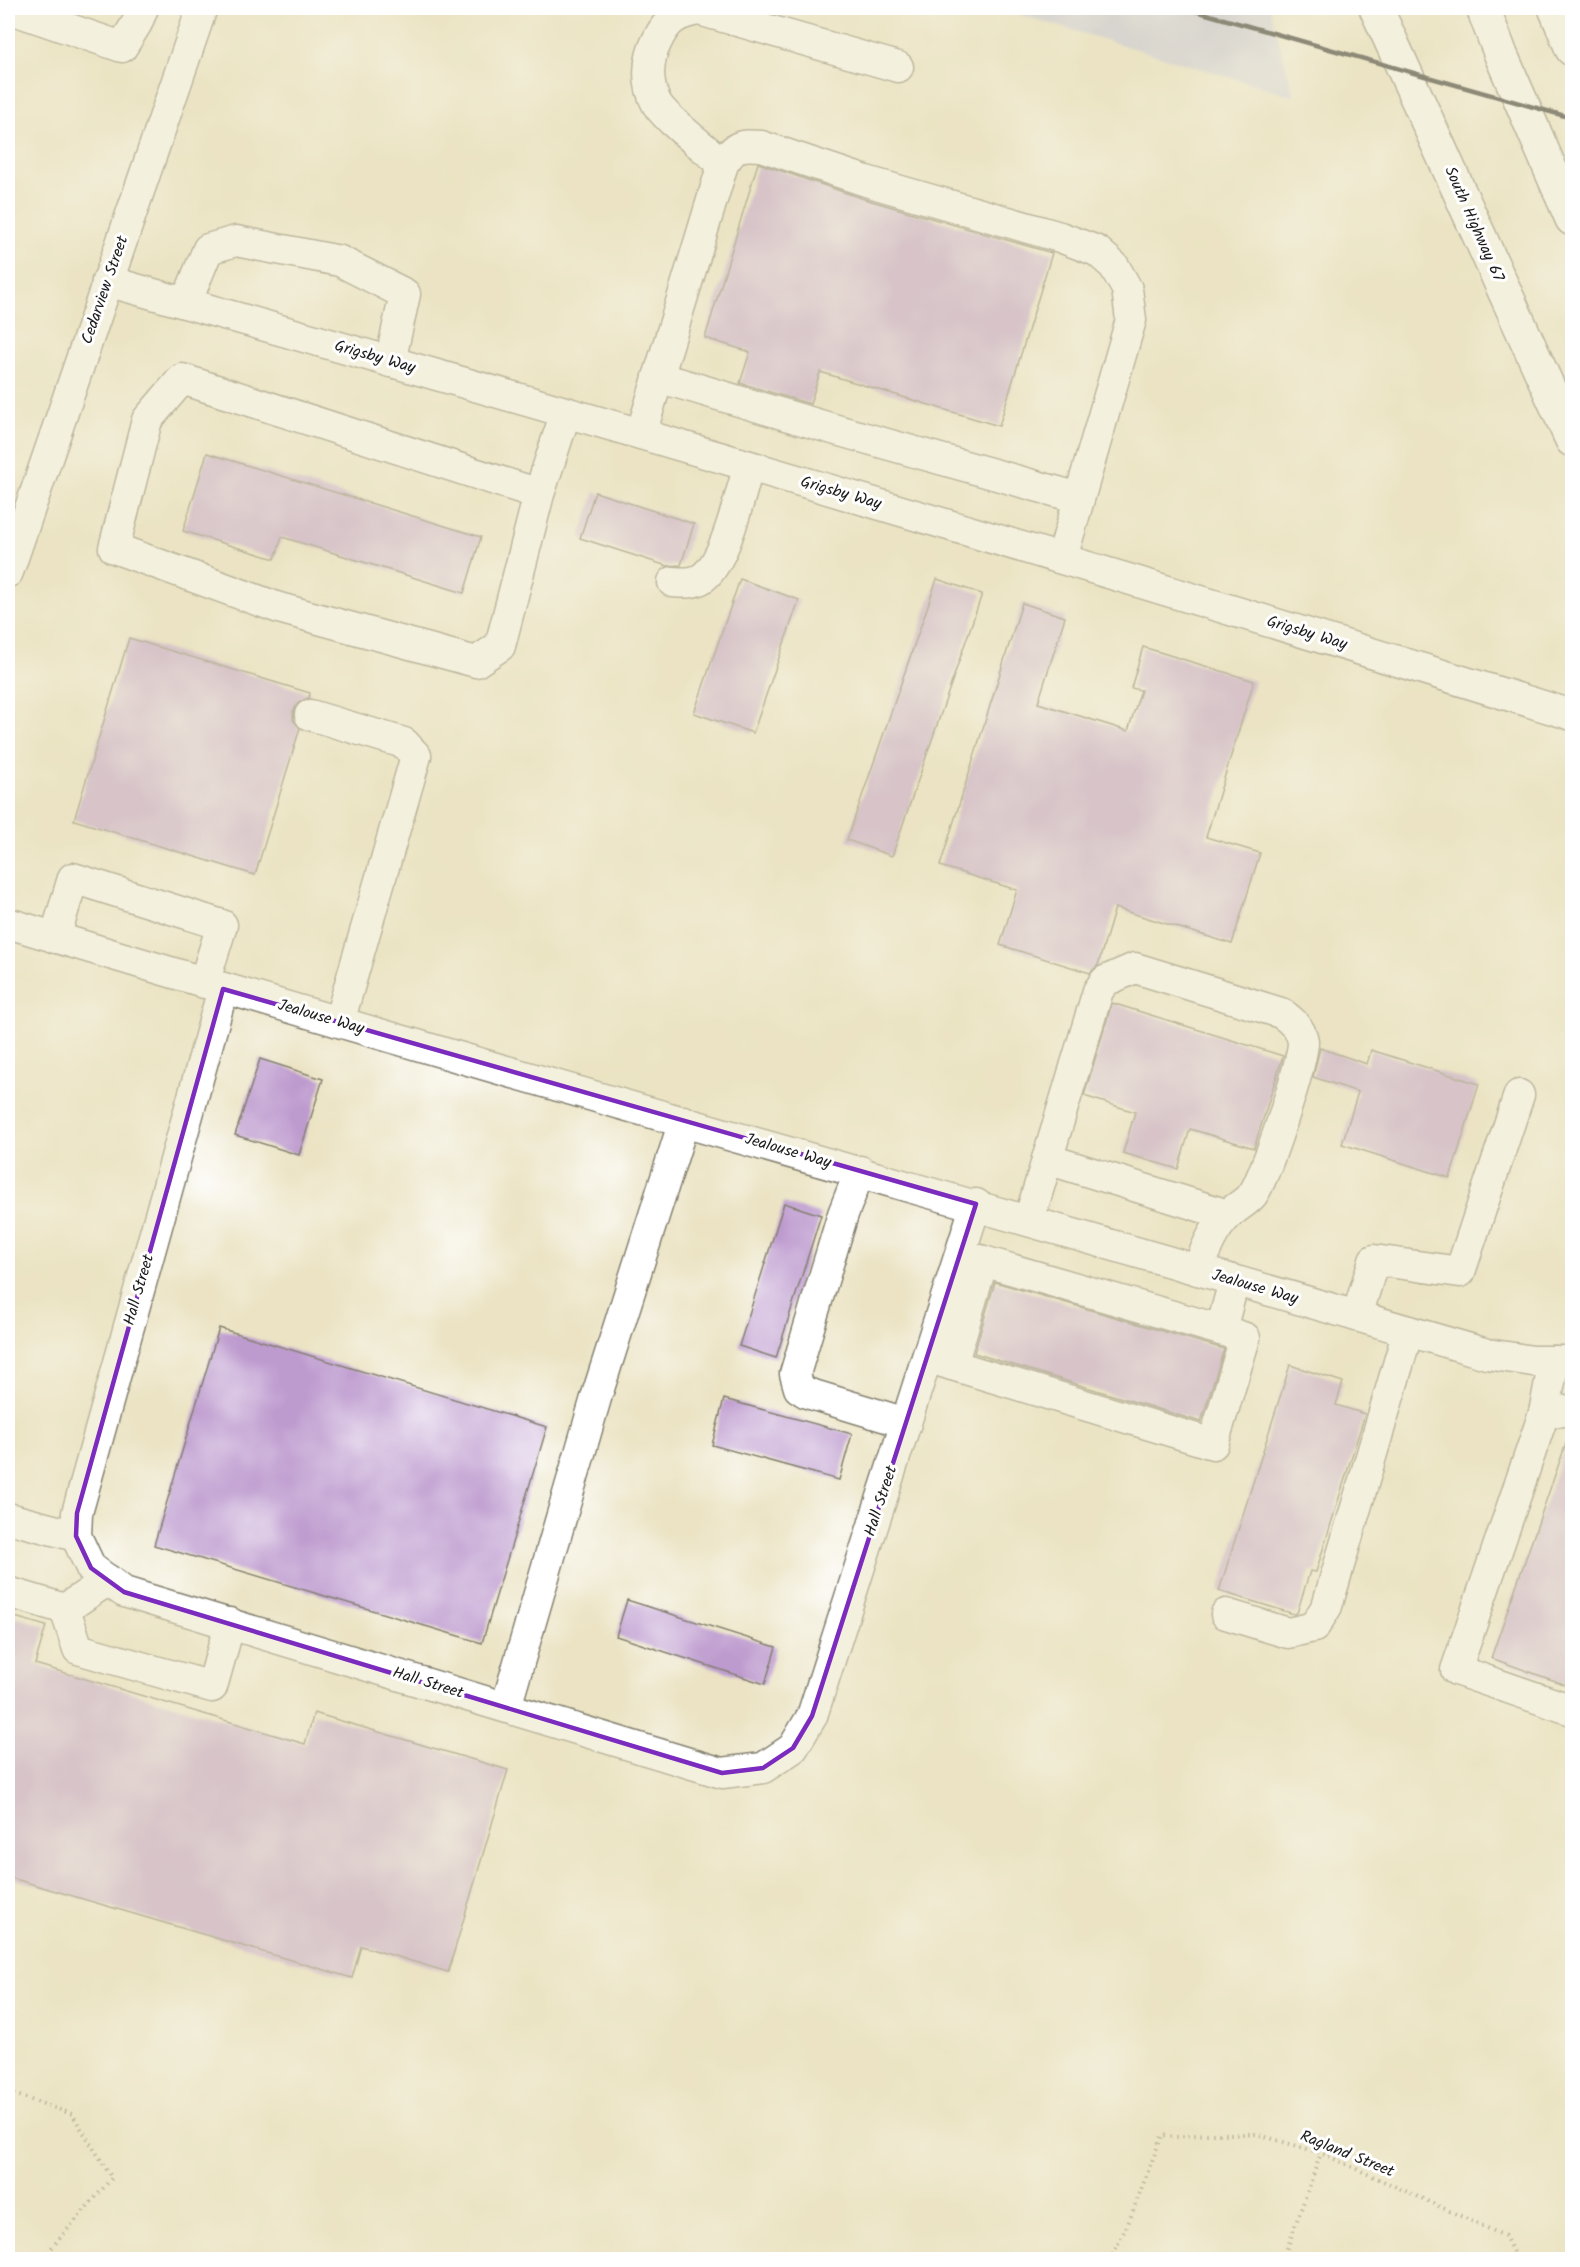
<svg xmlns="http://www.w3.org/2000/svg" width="1580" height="2267" viewBox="0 0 1580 2267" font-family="Kalam,sans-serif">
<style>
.industrial{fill:#c0c2dd}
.building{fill:#be9bcf}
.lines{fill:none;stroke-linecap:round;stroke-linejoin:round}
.minor-casing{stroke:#848070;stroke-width:33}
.major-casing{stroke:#848070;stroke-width:36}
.highway-casing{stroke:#848070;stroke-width:36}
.path{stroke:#848070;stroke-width:4;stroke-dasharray:1.5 4.5;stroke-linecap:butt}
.minor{stroke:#fff;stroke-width:30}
.major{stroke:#fff;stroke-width:33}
.highway{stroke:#fff;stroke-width:33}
.rail{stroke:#1c1c1c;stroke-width:4.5}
.marked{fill:none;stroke:#7b2cbf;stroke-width:4.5;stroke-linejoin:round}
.labels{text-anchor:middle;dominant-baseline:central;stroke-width:6;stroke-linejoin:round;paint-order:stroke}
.street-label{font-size:16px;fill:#1c1c1c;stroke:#fff}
</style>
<rect width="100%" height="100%" fill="#fff"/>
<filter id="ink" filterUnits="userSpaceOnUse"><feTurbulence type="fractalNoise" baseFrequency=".0167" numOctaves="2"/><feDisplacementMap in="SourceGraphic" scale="12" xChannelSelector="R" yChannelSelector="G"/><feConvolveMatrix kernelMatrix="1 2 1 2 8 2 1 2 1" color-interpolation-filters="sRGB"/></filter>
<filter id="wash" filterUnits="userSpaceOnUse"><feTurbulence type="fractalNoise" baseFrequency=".008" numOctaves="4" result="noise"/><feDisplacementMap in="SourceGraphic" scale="24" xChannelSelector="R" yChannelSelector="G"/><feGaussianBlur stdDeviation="1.35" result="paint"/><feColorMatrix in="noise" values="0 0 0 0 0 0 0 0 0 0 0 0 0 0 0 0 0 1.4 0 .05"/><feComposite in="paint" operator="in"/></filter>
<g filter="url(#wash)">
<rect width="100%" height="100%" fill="#ebe3c3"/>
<polygon class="industrial" points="997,8 1270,8 1294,96"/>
<g id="blocks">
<g class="building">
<polygon points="758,163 861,198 1052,253 999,426 820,372 810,404 740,383 750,352 705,338"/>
<polygon points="207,453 481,537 464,593 282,537 275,559 183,531"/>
<polygon points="595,492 694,524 681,565 667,566 580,538"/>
<polygon points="740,579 799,600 753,733 694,713"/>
<polygon points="937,579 982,594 892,856 847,840"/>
<polygon points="1022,603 1065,617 1038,703 1128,731 1141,690 1131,688 1143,647 1254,681 1206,837 1260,853 1232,944 1115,908 1098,965 1090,973 1000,945 1017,890 940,866"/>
<polygon points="129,638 310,693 309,698 299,702 293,711 293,720 300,728 255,875 74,820"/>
<polygon points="1112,1003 1283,1056 1254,1148 1190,1129 1178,1169 1123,1153 1135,1112 1084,1096"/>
<polygon points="1320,1048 1367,1064 1371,1050 1479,1084 1450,1178 1342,1144 1358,1092 1313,1077"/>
<polygon points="260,1059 323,1079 299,1155 235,1135"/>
<polygon points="784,1203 821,1215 776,1358 739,1346"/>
<polygon points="995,1282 1224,1349 1201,1422 974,1353"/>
<polygon points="219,1328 547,1427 482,1643 154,1545"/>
<polygon points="1290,1365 1343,1382 1336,1405 1365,1414 1316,1572 1310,1571 1297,1613 1294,1614 1219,1591"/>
<polygon points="724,1399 852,1434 839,1480 712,1445"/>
<polygon points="1570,1432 1572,1433 1572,1677 1569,1686 1491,1658"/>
<polygon points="627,1600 776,1647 765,1684 616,1636"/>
<polygon points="8,1615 46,1626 35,1664 305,1744 314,1713 508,1770 448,1972 361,1946 352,1978 8,1877"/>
</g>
</g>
</g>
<g filter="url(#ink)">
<use href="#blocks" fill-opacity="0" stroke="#848070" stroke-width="1.5"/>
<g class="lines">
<g class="minor-casing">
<g id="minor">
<polyline points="8,8 122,47 137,23 143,8"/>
<path d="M 723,164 C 707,150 667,120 657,104 C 646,85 647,60 657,41 C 667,20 676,14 699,10 L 898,67"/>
<path d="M 107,281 C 598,419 1086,564 1572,715"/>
<polyline points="186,303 208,249 236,241 340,261 405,294 390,362"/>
<polyline points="658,377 833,429 1079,498"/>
<path d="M 641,434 L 723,164 C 735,146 739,144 761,146 L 866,181 L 1060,237 L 1097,251 L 1114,266 L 1127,289 L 1131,320 L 1062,558"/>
<polyline points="539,494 500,646 476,662 279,608 114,548 147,420 182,379 539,494 566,412"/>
<polyline points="8,572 202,8"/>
<path d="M 673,582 C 685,583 698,584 707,574 C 727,554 740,494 749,466"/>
<polyline points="310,715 404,743 416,756 339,1022"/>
<path d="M 8,923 C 499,1073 994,1209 1487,1354 L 1533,1361 L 1572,1361"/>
<polyline points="55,938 73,878 222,925 204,983"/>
<polyline points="223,989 77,1513 76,1536 91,1568 124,1592 722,1773 763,1768 793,1748 812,1716 976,1204"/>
<polyline points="1047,1159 1228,1215"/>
<polyline points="860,1171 843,1214 795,1374 799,1388 807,1393 906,1423"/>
<path d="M 1029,1220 L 1098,991 L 1105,981 L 1135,968 L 1281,1013 C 1291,1020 1301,1028 1303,1041 C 1304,1060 1265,1178 1253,1194 C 1247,1202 1236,1207 1229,1214 C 1213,1229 1205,1250 1198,1270"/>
<polyline points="983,1261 1221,1330"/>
<polyline points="1357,1316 1374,1260 1460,1272 1519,1095"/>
<polyline points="933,1359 952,1365 983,1261 965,1256"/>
<polyline points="1554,1361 1544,1413 1572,1410"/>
<polyline points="952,1365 1213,1444 1245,1338 1221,1330 1234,1281"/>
<polyline points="1544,1413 1456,1670 1572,1710"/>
<polyline points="8,1518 76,1536"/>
<polyline points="8,1592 65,1609 108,1580"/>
<polyline points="65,1609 78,1649 212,1687 230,1623"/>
<polyline points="1226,1614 1288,1633 1314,1627 1327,1606 1408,1331"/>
<polyline points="506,1707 596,1398 684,1121"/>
</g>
</g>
<g class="major-casing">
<polyline id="major" points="1376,8 1572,440"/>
</g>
<g class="highway-casing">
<g id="highway">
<polyline points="1483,8 1501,55 1572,219"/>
<polyline points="1555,8 1572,49"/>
</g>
</g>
<g class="path">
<polyline points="8,2092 72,2114 112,2178 41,2260"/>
<polyline points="1110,2260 1128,2224 1162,2135 1175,2137 1206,2134 1256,2134 1321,2153 1505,2236 1517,2260"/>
<polyline points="1283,2260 1321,2153"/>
</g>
<use href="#minor" class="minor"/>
<use href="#major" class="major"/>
<use href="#highway" class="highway"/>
<polyline class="rail" points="1185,8 1572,118"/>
</g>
</g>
<path d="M0 0H1580V2267H0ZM 223,989 L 976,1204 L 812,1716 L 793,1748 L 763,1768 L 722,1773 L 124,1592 L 91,1568 L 76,1536 L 77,1513 Z" fill="#ebe3c3" fill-opacity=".55" fill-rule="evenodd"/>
<path class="marked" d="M 223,989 L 976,1204 L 812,1716 L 793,1748 L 763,1768 L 722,1773 L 124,1592 L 91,1568 L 76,1536 L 77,1513 Z"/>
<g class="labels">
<g class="street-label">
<text transform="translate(1474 224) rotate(66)">South Highway 67</text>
<text transform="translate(105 290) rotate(-71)">Cedarview Street</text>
<text transform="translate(375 357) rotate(16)">Grigsby Way</text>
<text transform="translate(841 493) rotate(16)">Grigsby Way</text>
<text transform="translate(1307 633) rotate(17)">Grigsby Way</text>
<text transform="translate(321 1017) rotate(16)">Jealouse Way</text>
<text transform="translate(788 1151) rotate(16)">Jealouse Way</text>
<text transform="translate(1255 1287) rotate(16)">Jealouse Way</text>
<text transform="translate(139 1290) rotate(-74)">Hall Street</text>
<text transform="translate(881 1501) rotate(-72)">Hall Street</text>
<text transform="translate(428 1683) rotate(17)">Hall Street</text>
<text transform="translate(1347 2154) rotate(22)">Ragland Street</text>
</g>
</g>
<rect width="1580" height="2267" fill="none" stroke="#fff" stroke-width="30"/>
</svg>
